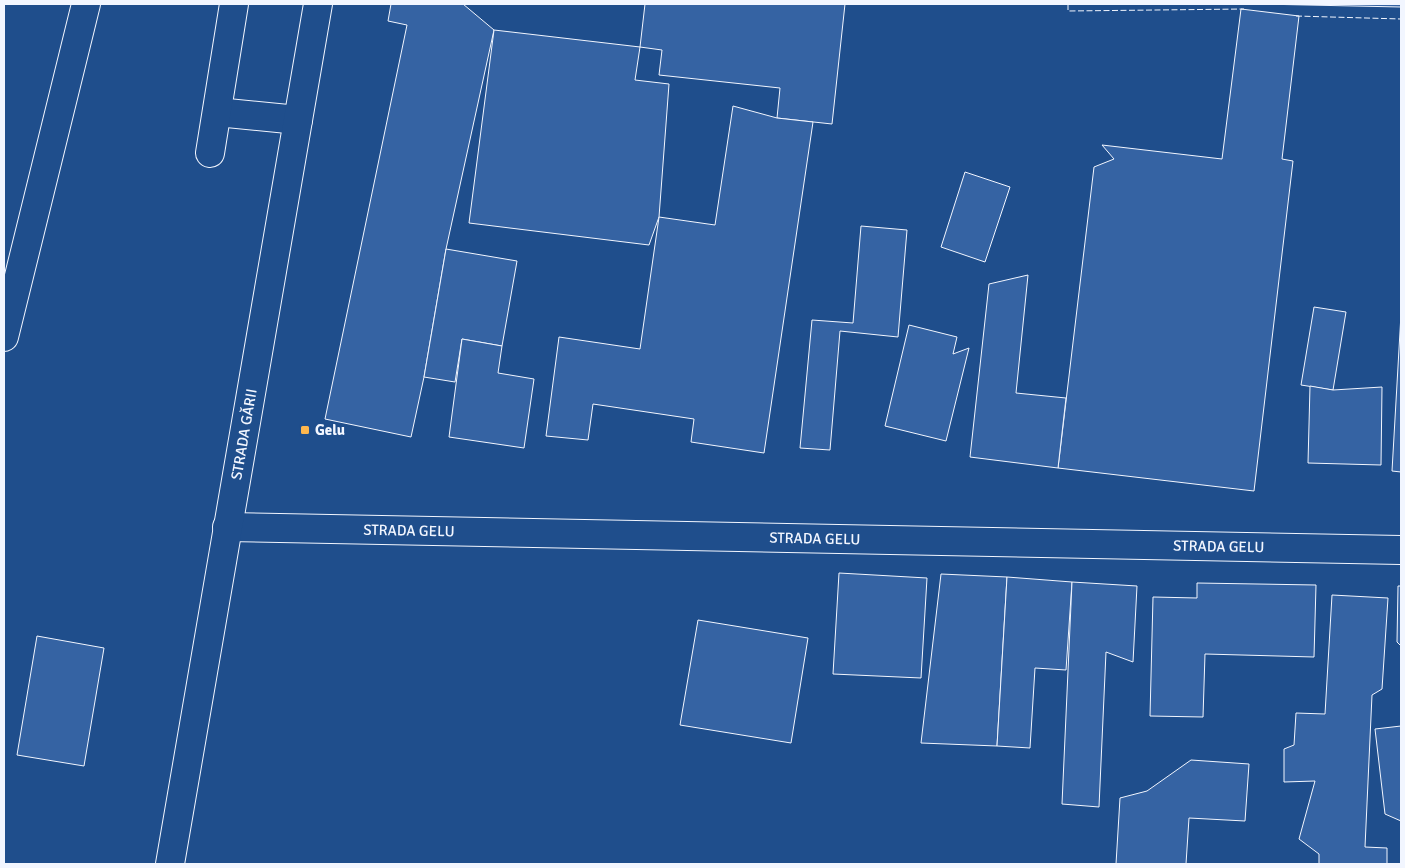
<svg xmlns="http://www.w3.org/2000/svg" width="1405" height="868" viewBox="0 0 1405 868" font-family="Signika,sans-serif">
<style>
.building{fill:#3563a3;stroke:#f2f6ff}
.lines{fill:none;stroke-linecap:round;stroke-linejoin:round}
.minor-casing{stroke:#f2f6ff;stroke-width:30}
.major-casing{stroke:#f2f6ff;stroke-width:30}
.minor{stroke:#1f4e8c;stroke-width:28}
.major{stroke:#1f4e8c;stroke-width:28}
.fence{stroke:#f2f6ff;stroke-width:1;stroke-dasharray:6 2.5;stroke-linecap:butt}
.poi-dot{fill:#ffb74d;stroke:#1f4e8c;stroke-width:2}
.labels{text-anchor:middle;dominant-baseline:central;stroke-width:4;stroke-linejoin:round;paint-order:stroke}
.poi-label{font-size:15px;font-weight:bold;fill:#f2f6ff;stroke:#1f4e8c;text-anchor:start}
.street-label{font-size:15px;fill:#f2f6ff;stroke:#1f4e8c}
</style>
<rect width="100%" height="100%" fill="#1f4e8c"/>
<g class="building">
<polygon points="391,4 463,4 494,30 446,249 424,377 411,437 325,419 407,25 388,21"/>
<polygon points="645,4 845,4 832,124 777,118 780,88 659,75 662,50 640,47"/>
<polygon points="1260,4 1401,4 1401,7"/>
<polygon points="1241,9 1299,16 1282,159 1293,161 1254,491 1058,468 1094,167 1114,159 1102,145 1222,159"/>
<polygon points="494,30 640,47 635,80 669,84 659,217 649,245 469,223"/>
<polygon points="733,106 777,118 813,122 764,453 691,442 694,419 593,404 588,440 546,436 559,337 640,349 659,217 715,225"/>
<polygon points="965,172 1010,187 985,262 941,247"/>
<polygon points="861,226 907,230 898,337 840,331 830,450 800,448 812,320 853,323"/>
<polygon points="446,249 517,261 502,346 462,339 455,382 424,377"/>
<polygon points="1028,275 1016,393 1066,398 1058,468 970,457 989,284"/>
<polygon points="1314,307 1346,312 1333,390 1301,385"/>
<polygon points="1401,314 1401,472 1392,471"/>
<polygon points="909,325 957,337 953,354 969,348 946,441 885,426"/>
<polygon points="462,339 502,346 498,373 534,379 524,448 449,437"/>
<polygon points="1310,386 1333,390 1382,387 1381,465 1308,463"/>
<polygon points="839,573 927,578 921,678 833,674"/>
<polygon points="941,574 1007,577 997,746 921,743"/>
<polygon points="1007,577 1072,582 1066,670 1035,668 1030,748 997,746"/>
<polygon points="1072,582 1137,586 1133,662 1106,652 1099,807 1062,804"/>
<polygon points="1197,583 1316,585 1314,657 1205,654 1203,717 1150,716 1153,597 1197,598"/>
<polygon points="1398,586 1401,586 1401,646 1397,642"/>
<polygon points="1332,595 1388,598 1382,689 1372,695 1365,847 1387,848 1387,864 1319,864 1319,854 1299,839 1315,781 1284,782 1284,749 1294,745 1296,713 1325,714"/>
<polygon points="698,620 808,638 791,743 680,725"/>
<polygon points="37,636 104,648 84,766 17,755"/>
<polygon points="1401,726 1401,821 1385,814 1375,729"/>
<polygon points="1191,760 1249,764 1245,821 1189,818 1186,864 1116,864 1120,798 1147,791"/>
</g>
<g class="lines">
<g class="minor-casing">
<g id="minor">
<polyline points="217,112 298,120"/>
<polyline points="210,153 234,4"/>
<polyline points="4,337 86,4"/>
<path id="s1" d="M 227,527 L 1401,550"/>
</g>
</g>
<g class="major-casing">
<g id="major">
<path id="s2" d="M 170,864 L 318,4"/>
</g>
</g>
<use href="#minor" class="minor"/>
<use href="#major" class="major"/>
<g class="fence">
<polyline points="1068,4 1068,11 1244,9"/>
<polyline points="1296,16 1401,19"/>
</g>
</g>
<rect class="poi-dot" x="300" y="425" width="10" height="10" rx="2.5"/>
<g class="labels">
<g class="poi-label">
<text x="315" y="430">Gelu</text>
</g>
<g class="street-label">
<text stroke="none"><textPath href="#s2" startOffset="436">STRADA GĂRII</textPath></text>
<text stroke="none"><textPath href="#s1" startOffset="182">STRADA GELU</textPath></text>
<text stroke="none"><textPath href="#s1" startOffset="588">STRADA GELU</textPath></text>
<text stroke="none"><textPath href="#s1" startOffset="992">STRADA GELU</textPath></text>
</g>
</g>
<rect width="1405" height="868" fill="none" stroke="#f2f6ff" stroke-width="10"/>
</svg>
